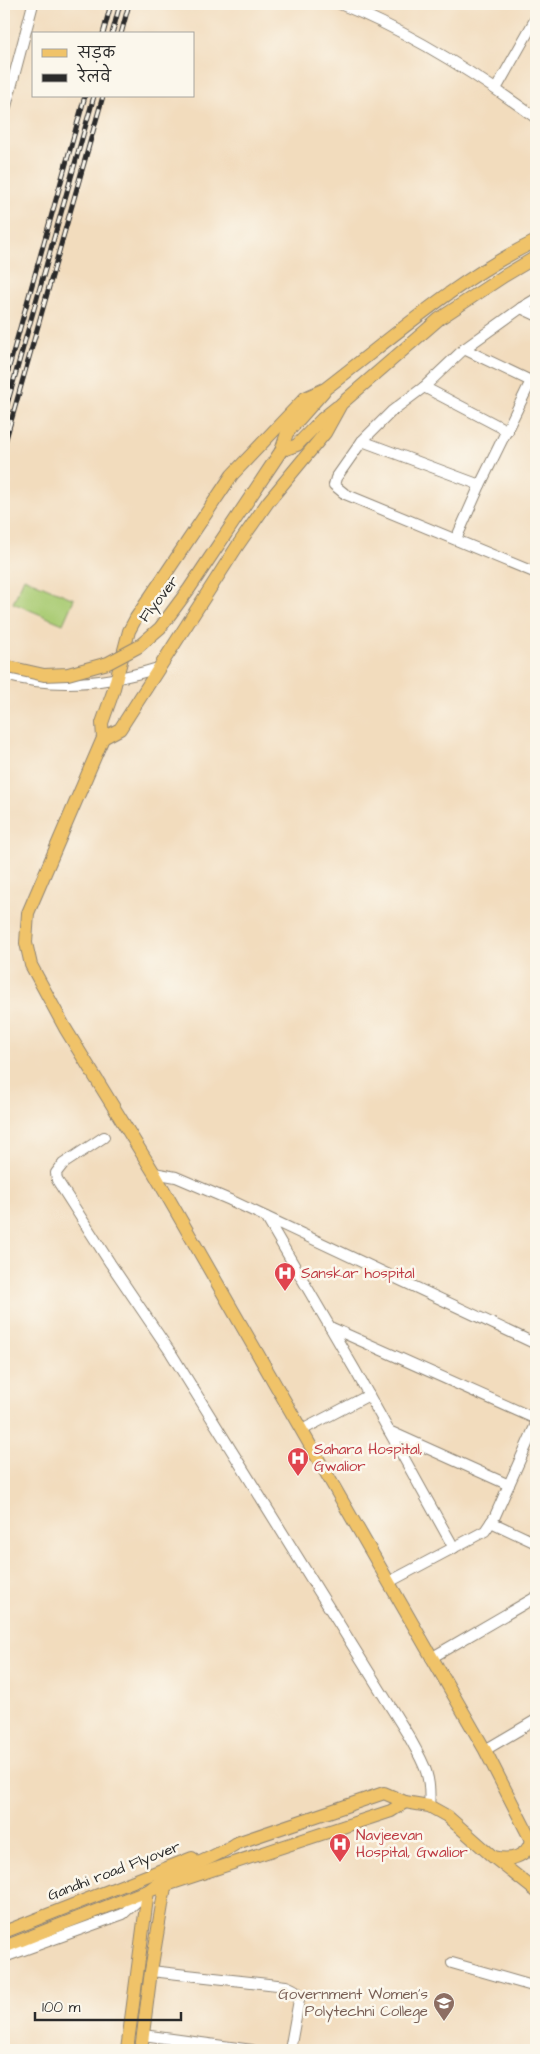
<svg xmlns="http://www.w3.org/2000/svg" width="540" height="2054" viewBox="0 0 540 2054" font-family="'Architects Daughter','Playpen Sans Deva',sans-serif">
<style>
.green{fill:#aacc75;stroke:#6a7c50}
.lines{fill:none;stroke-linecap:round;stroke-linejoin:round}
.minor-casing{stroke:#8e8474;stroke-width:12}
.major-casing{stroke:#8e8474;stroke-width:14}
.minor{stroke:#fff;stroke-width:10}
.major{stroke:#f0c369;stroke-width:12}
.rail-casing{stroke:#2b2b2b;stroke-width:5}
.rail{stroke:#fbf7ec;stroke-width:3;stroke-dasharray:9;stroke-linecap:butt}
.major-bridge-casing{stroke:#8e8474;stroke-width:14;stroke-linecap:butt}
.major-bridge{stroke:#f0c369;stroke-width:12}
.labels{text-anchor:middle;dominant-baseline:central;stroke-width:5;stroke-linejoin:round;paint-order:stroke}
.street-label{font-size:15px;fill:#2b2b2b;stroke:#fbf7ec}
.health-label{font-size:15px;fill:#be3a42;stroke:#fbf7ec;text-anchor:start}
.education-label{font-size:15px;fill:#785e54;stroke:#fbf7ec;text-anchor:end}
</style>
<rect width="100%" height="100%" fill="#fbf7ec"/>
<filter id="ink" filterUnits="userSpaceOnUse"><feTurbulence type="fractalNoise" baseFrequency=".02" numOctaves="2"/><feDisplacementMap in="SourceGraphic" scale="10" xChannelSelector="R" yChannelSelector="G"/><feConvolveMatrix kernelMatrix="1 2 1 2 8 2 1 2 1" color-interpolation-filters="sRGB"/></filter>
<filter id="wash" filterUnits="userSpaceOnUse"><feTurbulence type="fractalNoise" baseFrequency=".0096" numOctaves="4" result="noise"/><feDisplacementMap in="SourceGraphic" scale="20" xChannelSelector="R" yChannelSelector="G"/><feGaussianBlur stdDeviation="1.12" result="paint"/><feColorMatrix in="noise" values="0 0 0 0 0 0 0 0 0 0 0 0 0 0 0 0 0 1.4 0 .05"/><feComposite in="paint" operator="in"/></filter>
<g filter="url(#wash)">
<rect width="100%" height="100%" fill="#f2dcbd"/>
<polygon class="green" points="24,578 74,599 63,624 13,603"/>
</g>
<g filter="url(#ink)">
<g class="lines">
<g class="minor-casing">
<g id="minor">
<path d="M 340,4 C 410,32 475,73 536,118"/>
<polyline points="496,89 536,18"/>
<polyline points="4,114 33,4"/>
<polyline points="536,299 521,308 464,349 424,387 392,411 362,441 336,478 334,485 345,494 536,573"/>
<polyline points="521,308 536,315"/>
<polyline points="464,349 535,383"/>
<polyline points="424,387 508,431"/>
<polyline points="362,441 480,485"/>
<polyline points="456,539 480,485 531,381"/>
<path d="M 4,675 C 56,689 107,684 158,668"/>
<path d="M 104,1137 L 63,1164 L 56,1173 L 57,1180 L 110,1263 L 171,1353 L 408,1735 C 423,1762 432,1775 429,1806"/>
<polyline points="154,1173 176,1177 230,1200 536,1344"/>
<polyline points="266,1217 355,1370 454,1548"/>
<polyline points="330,1327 536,1419"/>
<polyline points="302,1430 369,1395"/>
<polyline points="389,1431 509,1485"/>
<polyline points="491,1522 536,1543"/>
<polyline points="389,1582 485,1531 495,1516 536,1424"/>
<polyline points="431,1658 536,1597"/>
<polyline points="485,1750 536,1720"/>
<polyline points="4,1957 123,1914 147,1892"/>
<polyline points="452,1963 536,1987"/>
<path d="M 151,1971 L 286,1986 C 294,1989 299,1991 299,2000 L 290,2050"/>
<polyline points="143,2035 252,2050"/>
</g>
</g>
<g class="major-casing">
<g id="major">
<path d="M 536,241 C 459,278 393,337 325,389 L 305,398 L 232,475 L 136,618 L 129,631 L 113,692 L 102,723 L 103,738 L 28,913 L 26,943 L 31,965 L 65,1028 L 154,1173 L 485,1750 L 531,1840 L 536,1856"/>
<polyline points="281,451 297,445 322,419 337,407"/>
<polyline points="281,451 287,433 324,391"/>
<polyline points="103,738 120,729 238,545 268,502 325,433 341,404 439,319 504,276 536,257"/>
<path d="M 494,1857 C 509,1861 527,1858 531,1840"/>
<polyline points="4,1932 192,1858"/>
<polyline points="4,1947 136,1895 391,1811 405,1802"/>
<path d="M 127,2050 L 148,1891 C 174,1869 209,1862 237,1843 L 384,1793 L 405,1802 L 429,1806 L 447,1816 L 492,1856 L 536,1891"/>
<polyline points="141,2050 151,1971 165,1887"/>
</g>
</g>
<use href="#minor" class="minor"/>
<use href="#major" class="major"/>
<g class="rail-casing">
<g id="rail">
<polyline points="103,34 111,4"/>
<polyline points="112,34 120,4"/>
<polyline points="121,34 129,4"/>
<polyline points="4,385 85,96"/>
<polyline points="4,415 94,96"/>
<polyline points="4,446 103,96"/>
</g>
</g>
<use href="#rail" class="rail"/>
<g class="major-bridge-casing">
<polyline id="major-bridge" points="4,666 44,675 68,674 108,663 138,647 160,628 189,589 281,451"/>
</g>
<use href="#major-bridge" class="major-bridge"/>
</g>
</g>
<defs>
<g id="hospital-pin" transform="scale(1.125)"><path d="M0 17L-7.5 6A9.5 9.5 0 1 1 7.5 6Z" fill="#e0444e" stroke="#fbf7ec"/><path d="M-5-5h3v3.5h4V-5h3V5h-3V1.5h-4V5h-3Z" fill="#fff"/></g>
<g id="university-pin" transform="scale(1.125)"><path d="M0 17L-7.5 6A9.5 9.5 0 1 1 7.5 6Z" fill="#8d6e63" stroke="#fbf7ec"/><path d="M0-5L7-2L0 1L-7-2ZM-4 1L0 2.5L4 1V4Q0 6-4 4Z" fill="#fff"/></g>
</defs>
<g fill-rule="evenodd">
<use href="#hospital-pin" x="285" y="1273"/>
<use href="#hospital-pin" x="298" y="1458"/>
<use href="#hospital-pin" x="340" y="1844"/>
<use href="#university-pin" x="444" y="2003"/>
</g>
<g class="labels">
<g class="street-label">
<text transform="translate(159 599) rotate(-52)">Flyover</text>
<text transform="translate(114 1871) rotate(-21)">Gandhi road Flyover</text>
</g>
<g class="health-label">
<text x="301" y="1273">Sanskar hospital</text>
<text x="314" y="1449">Sahara Hospital,<tspan x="314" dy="17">Gwalior</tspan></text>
<text x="356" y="1835">Navjeevan<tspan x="356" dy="17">Hospital, Gwalior</tspan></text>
</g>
<g class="education-label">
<text x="428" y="1994">Government Women's<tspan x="428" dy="17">Polytechni College</tspan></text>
</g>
</g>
<rect width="540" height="2054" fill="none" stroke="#fbf7ec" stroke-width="20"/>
<rect x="32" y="32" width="162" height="65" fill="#fbf7ec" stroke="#a8a59f"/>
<rect x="42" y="49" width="25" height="8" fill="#f0c369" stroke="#a8a59f"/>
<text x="78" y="58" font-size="15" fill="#2b2b2b">सड़क</text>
<rect x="42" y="74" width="25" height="8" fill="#2b2b2b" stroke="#a8a59f"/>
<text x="78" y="82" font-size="15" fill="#2b2b2b">रेलवे</text>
<path d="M35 2012v8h146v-8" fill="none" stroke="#2b2b2b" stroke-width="2.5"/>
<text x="42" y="2012" font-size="15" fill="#2b2b2b" stroke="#fbf7ec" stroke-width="4" paint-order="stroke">100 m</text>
</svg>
